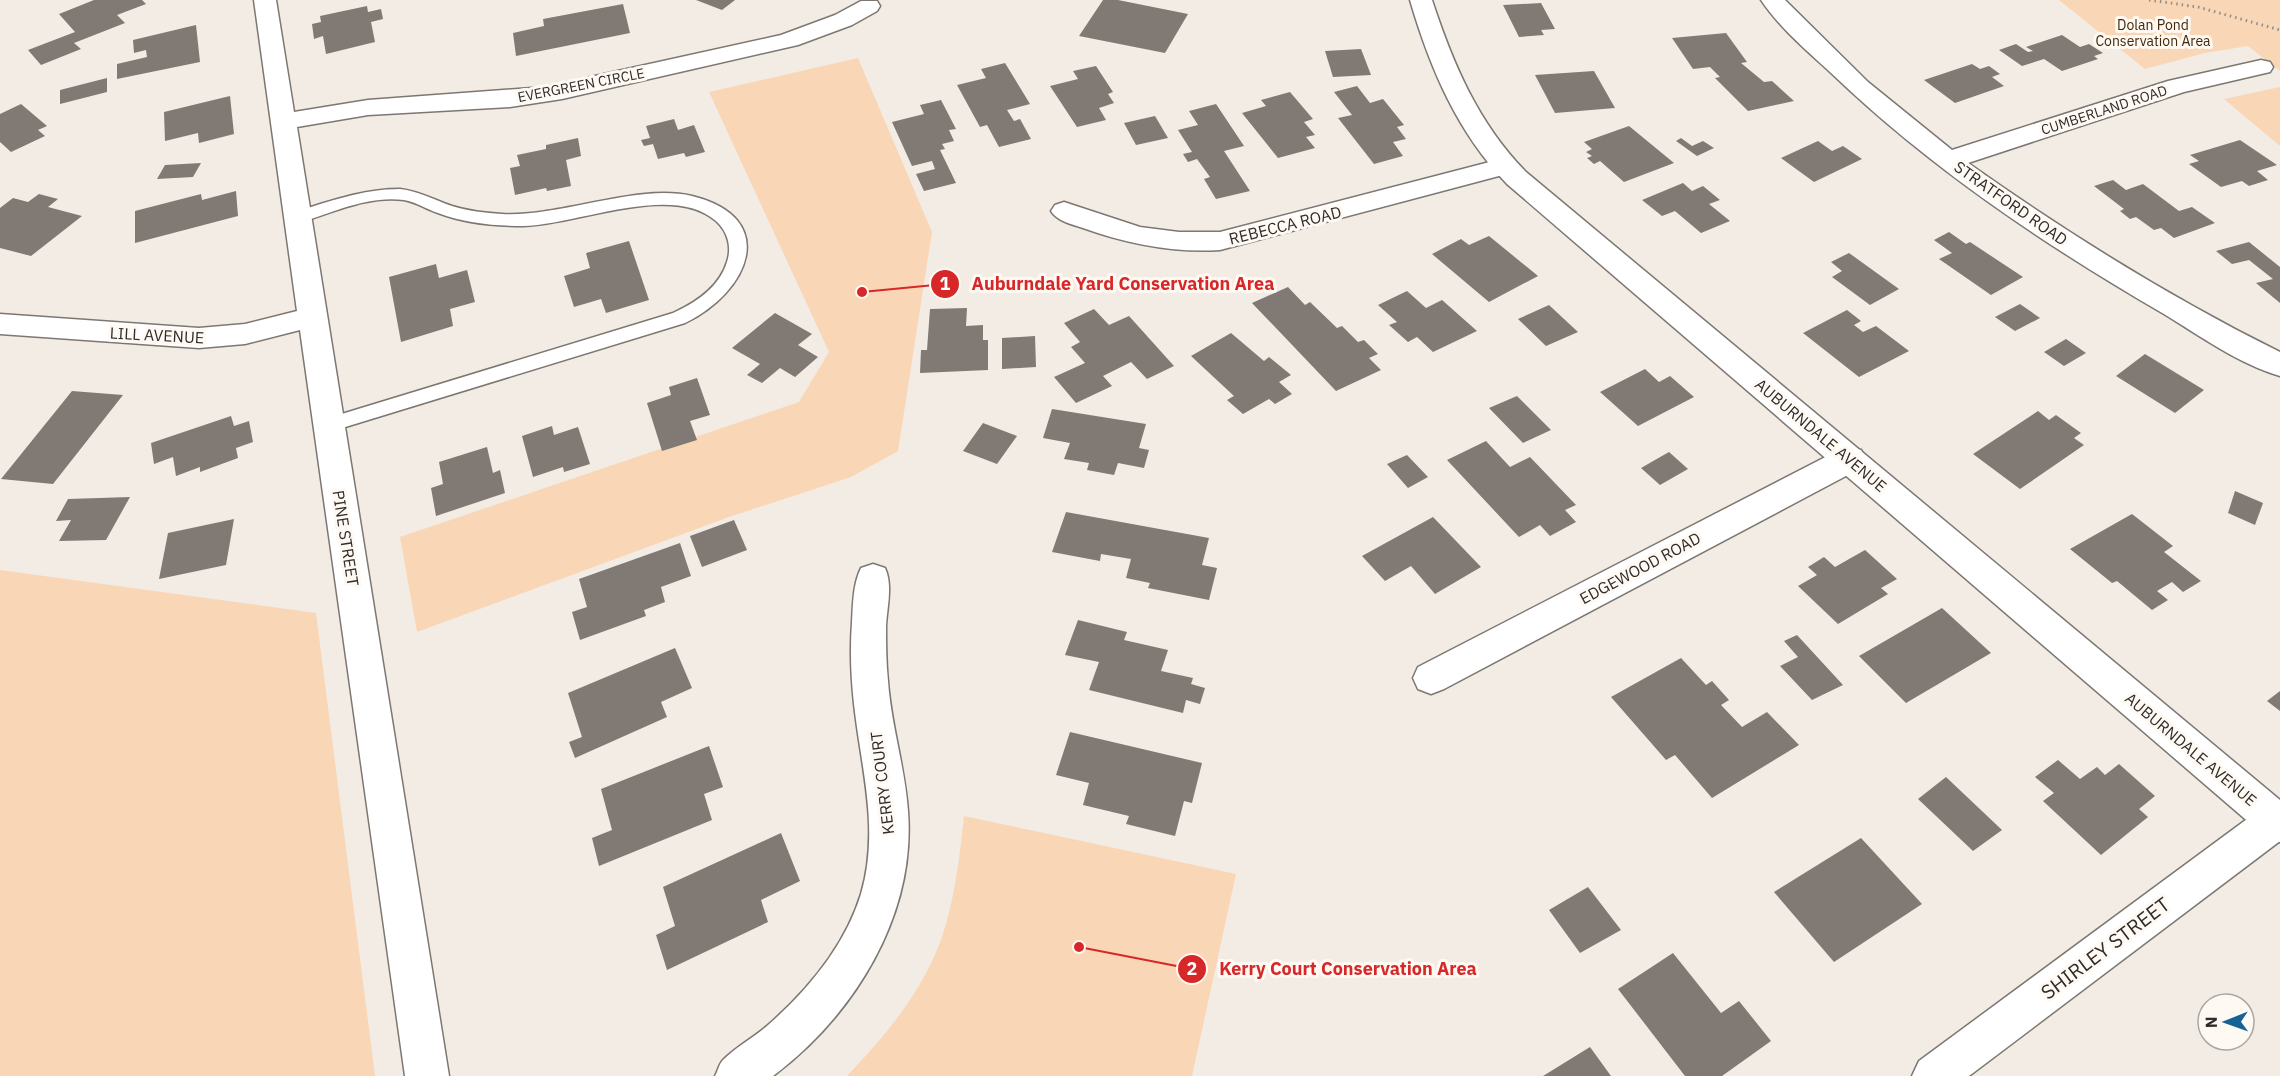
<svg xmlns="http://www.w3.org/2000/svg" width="2280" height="1076" viewBox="0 0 2280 1076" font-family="'IBM Plex Sans',sans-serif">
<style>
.green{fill:#f9d6b6}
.building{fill:#807974}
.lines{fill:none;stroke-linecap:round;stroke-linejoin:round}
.lane-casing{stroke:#7d7771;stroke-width:3}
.street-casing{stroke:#7d7771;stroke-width:3}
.secondary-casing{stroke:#7d7771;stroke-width:3}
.path{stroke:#938e89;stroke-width:3;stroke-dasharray:1.5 4;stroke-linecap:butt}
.lane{fill:#fff;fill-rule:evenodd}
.street{fill:#fff;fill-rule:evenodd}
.secondary{fill:#fff;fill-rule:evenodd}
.labels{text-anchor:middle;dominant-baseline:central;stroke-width:6;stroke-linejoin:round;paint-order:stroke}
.far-park-label{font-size:14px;fill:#43280a;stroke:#fff9f4}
.far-street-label{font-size:14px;fill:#2f2c2a;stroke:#fff9f4}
.street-label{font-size:16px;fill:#2f2c2a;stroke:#fff9f4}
.near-street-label{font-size:20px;fill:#2f2c2a;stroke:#fff9f4}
.leader{fill:none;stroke:#d62828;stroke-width:2}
.callout-dot{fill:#d62828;stroke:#fff9f4;stroke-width:2}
.mark-label{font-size:18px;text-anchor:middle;font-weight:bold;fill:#fff}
.callout-label{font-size:18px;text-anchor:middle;font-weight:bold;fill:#d62828;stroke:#fff9f4;stroke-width:6;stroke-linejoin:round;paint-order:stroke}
</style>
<rect width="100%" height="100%" fill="#f3ece5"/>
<g class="green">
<polygon points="2059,0 2280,0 2280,71 2248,46 2205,53 2145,69"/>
<polygon points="858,58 932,232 898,451 851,477 729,517 417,632 400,537 799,402 829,352 709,92"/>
<polygon points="2280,87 2280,146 2224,99"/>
<polygon points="0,570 316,613 375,1076 0,1076"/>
<path d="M 964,816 L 1236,874 L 1192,1076 L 847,1076 C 889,1032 929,984 946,924 C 956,889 960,853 964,816 Z"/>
</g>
<g class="building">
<polygon points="94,0 142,0 146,4 117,15 125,23 74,43 81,49 41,65 28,50 75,32 59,14"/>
<polygon points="696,0 735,0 722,10"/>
<polygon points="1103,0 1118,0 1188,14 1165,53 1079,36"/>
<polygon points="1541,3 1555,29 1541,30 1544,35 1519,37 1503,5"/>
<polygon points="623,4 630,33 516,56 513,33 544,26 543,19"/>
<polygon points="367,6 368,12 381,9 383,19 371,22 375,42 326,54 323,36 314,39 312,24 321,22 320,16"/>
<polygon points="196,25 200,62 117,79 117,64 147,57 146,50 134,53 133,40"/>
<polygon points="1726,33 1747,62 1741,63 1764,82 1772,81 1794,101 1748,111 1715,78 1720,77 1710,67 1693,69 1672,38"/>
<polygon points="2062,35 2080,47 2089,44 2103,53 2094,56 2098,59 2062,71 2044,59 2022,66 1999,50 2016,44 2028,52 2033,51 2026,47"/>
<polygon points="1361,49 1371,75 1333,77 1325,51"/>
<polygon points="1005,63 1030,104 1007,110 1014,121 1020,119 1031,139 999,147 987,125 980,127 957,85 986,78 981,69"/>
<polygon points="1972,64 1980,69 1989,66 2000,74 1992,77 2004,86 1955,103 1924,80"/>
<polygon points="1096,66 1113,92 1108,94 1114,103 1099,108 1106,120 1077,127 1050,86 1078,79 1073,71"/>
<polygon points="1594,71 1615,108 1555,113 1535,75"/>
<polygon points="107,78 107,92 60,104 60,90"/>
<polygon points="1357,86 1370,103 1383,99 1404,125 1397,127 1406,139 1393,142 1403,156 1374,164 1338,118 1352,115 1334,92"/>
<polygon points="1290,92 1313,119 1304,122 1315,135 1306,137 1315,148 1278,158 1242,113 1266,106 1261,100"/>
<polygon points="230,96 234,134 199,143 198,133 165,141 164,112"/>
<polygon points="941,100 956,129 949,130 954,141 942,144 945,149 940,150 956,183 924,191 916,174 935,169 932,161 912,166 892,122 924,114 920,105"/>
<polygon points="21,104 47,126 38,130 45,136 11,152 0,142 0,114"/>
<polygon points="1216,104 1244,146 1224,151 1250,191 1216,199 1204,179 1210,177 1197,159 1188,162 1183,154 1192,152 1178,130 1198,125 1189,111"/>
<polygon points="1155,116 1168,138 1136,145 1124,123"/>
<polygon points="674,119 678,130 694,125 705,152 686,157 684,153 658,159 653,144 644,146 641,140 650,138 646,126"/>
<polygon points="1629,126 1674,163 1624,182 1600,161 1594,164 1587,158 1592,156 1586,152 1592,149 1584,142"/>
<polygon points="578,138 581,156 566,160 571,186 547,191 546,188 515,195 510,168 520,166 517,155 546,149 546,145"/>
<polygon points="1681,138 1692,146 1703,141 1714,148 1697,156 1676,141"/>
<polygon points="2240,140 2277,165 2257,171 2268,180 2249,186 2242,181 2221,187 2189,164 2199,161 2190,155"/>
<polygon points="1818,141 1832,151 1843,146 1862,159 1814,182 1781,158"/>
<polygon points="201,163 193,177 157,179 165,165"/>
<polygon points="2113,180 2126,190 2143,184 2179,211 2192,207 2215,223 2174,238 2161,228 2154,230 2136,217 2130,219 2120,211 2124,209 2094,186"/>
<polygon points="1683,183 1692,191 1703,186 1720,200 1709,204 1730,221 1701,233 1675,211 1662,216 1642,200"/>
<polygon points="236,191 238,216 135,243 135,211 201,194 202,200"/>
<polygon points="39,194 58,199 48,207 82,216 31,256 0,248 0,208 13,198 28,202"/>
<polygon points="1949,232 1966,244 1970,242 2023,277 1991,295 1939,259 1952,253 1934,240"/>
<polygon points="1489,236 1538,276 1489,302 1432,254 1461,239 1469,245"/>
<polygon points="629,241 649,300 606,313 601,299 574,307 564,276 590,268 586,253"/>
<polygon points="2249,242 2280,267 2280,303 2256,283 2273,279 2249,260 2232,264 2216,251"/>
<polygon points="1849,253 1899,289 1870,305 1832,277 1842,271 1831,262"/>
<polygon points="436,264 439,278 467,270 475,302 450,309 453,326 401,342 389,277"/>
<polygon points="1288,287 1305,305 1310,302 1337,328 1342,326 1358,342 1364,340 1378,354 1369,358 1381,370 1336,391 1252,303"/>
<polygon points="1407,291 1426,308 1442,300 1477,331 1433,352 1417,337 1408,342 1389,325 1397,322 1378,305"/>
<polygon points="2020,304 2040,318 2015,331 1995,317"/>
<polygon points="1549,305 1578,332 1546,346 1518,319"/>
<polygon points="967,308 966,326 983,325 983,340 988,340 988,370 920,373 921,350 927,350 930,309"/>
<polygon points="1094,309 1109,325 1129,316 1174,366 1147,379 1131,362 1103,376 1112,386 1076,403 1054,377 1085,363 1071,347 1080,342 1064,323"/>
<polygon points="1847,310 1861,321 1854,325 1863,332 1876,326 1909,351 1859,377 1803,333"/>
<polygon points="775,313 812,334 798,345 818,357 795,377 780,368 762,383 747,375 760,364 732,348"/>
<polygon points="1231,333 1264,361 1269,357 1291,375 1279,382 1292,394 1275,404 1269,399 1243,414 1227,400 1234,396 1191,356"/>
<polygon points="1035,336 1036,367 1002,369 1002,338"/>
<polygon points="2066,339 2086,353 2064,366 2044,352"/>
<polygon points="2145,354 2204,390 2175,413 2116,376"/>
<polygon points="1645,369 1659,382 1670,376 1694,397 1638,426 1600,392"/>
<polygon points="697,378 710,415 690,421 697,440 662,451 647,403 671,395 669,387"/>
<polygon points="72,391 123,395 53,484 1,479"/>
<polygon points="1517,396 1551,430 1523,443 1489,408"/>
<polygon points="1052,409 1146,424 1139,448 1149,450 1144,468 1118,463 1114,475 1087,470 1089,463 1064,459 1070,443 1043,438"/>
<polygon points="2038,411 2049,420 2056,415 2081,433 2074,438 2084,445 2020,489 1973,454"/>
<polygon points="231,416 234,426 249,421 253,442 236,448 238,458 200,472 200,467 176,476 173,457 154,464 151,443"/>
<polygon points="983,423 1017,436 997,464 963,451"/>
<polygon points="552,426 554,435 578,427 590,464 564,472 563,467 533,477 522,436"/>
<polygon points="1486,441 1510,467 1530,457 1576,505 1565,510 1576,522 1550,536 1540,525 1519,537 1447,460"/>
<polygon points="487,447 493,473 500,470 505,493 436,516 431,488 443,484 439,462"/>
<polygon points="1669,452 1688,469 1660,485 1641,468"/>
<polygon points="1407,455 1428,477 1408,488 1387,464"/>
<polygon points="2235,491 2263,503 2255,525 2228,513"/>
<polygon points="130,497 106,540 59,541 71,520 56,521 68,499"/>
<polygon points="1066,512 1209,538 1202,565 1217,568 1209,600 1148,588 1150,583 1126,578 1131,559 1101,554 1100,561 1052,552"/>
<polygon points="2132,514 2173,546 2164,552 2201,581 2183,592 2172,582 2157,591 2168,600 2152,610 2117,581 2112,583 2070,549"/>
<polygon points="1433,517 1481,567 1435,594 1411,566 1385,581 1362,556"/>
<polygon points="234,519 226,565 159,579 168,533"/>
<polygon points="734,520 747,550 702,567 690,536"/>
<polygon points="680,543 691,576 661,587 665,602 644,610 646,616 580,640 572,612 587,607 579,579"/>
<polygon points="1865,550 1897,579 1881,588 1888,594 1838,624 1798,586 1817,575 1808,567 1824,557 1835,567"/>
<polygon points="1942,608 1991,653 1906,703 1859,656"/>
<polygon points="1078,620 1127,632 1124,640 1168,650 1161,671 1193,678 1191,684 1205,688 1200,704 1186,700 1183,713 1089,690 1099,662 1065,655"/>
<polygon points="1797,635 1843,685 1812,700 1780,666 1798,657 1784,641"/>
<polygon points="675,648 692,688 661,702 667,717 575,758 569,742 582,737 568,693"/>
<polygon points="1681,658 1706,685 1712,681 1729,700 1721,705 1742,727 1767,712 1799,745 1712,798 1675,755 1666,760 1611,697"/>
<polygon points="2280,691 2280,711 2267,701"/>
<polygon points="1070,732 1202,763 1192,803 1184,801 1175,836 1126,824 1129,816 1083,805 1089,783 1056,775"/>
<polygon points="709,746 723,787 704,794 712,820 599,866 592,838 612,830 601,789"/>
<polygon points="2058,760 2080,779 2097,767 2105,775 2119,764 2155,796 2139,809 2148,817 2101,855 2043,801 2054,793 2035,777"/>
<polygon points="1946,777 2002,830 1973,851 1918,799"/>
<polygon points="781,833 800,881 761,900 768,922 667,970 656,935 675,926 663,887"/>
<polygon points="1861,838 1922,904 1834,962 1774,892"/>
<polygon points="1588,887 1621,930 1580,953 1549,910"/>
<polygon points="1673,953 1721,1013 1739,1001 1771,1041 1722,1076 1685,1076 1618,989"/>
<polygon points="1590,1047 1611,1076 1543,1076"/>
</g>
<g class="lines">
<g class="lane-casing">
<path id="lane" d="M 400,189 C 419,191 434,200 452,206 C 468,211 485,213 502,214 C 562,217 638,183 692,196 C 781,218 749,292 685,323 L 329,432 L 322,430 L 319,425 L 322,420 L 673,313 C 695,303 719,288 727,262 C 732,247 728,232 716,221 C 672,182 577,225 523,226 C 494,226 464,223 438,213 C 426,209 416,202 404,200 C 368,195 332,213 298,223 L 292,221 L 289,217 L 292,213 C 328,202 362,189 400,189 Z"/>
</g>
<g class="street-casing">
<g id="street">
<polygon points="254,0 276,0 294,112 368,100 545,87 781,35 835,15 861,1 877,1 880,6 877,11 852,25 798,45 562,99 510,107 368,115 297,127 449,1076 405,1076 300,330 245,344 199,348 0,334 0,314 199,328 245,324 297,311"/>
<path d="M 1761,0 L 1785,0 L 1868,82 L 1952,150 L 2168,81 L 2261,60 L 2270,62 L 2273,67 L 2270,72 L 2184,92 L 1968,163 C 2067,233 2171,298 2280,352 L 2280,376 C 2239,364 2200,336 2164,314 C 2045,245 1930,168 1830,72 C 1806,50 1779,27 1761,0 Z"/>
<path d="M 1505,158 L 1514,160 L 1518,166 L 1514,172 L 1220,250 C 1172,253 1128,244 1083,228 C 1071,224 1057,221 1051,211 L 1055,205 L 1064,202 L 1140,227 L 1179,232 L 1220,232 Z"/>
<polygon points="1850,447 1861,450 1866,459 1861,468 1444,689 1431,694 1418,689 1413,678 1418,667 1839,450"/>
<path d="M 873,564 L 885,568 C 893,585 887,607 886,626 C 886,644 886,663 888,681 C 891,725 905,767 908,811 C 916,916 854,1015 773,1076 L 715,1076 C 718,1071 719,1064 723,1060 C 736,1047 753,1038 767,1026 C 807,991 845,946 861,894 C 880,829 861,768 854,704 C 851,677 850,649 852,622 C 853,604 853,584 861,568 Z"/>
<polygon points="2276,803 2280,805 2280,841 1969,1076 1912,1076 1919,1061 2262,808"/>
</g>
</g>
<g class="secondary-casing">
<path id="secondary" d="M 1410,0 L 1432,0 C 1453,64 1478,123 1526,172 L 2280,800 L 2280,842 L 2266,837 L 1507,184 C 1457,132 1430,68 1410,0 Z"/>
</g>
<polyline class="path" points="2149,0 2198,7 2280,30"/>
<use href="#lane" class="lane"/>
<use href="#street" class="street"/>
<use href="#secondary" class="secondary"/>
</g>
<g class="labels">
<g class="far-park-label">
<text x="2153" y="25">Dolan Pond<tspan x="2153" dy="16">Conservation Area</tspan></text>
</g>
<g class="far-street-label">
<text transform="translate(581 85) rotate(-11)">EVERGREEN CIRCLE</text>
<text transform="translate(2104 110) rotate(-18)">CUMBERLAND ROAD</text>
</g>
<g class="street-label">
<text transform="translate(2011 203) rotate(35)">STRATFORD ROAD</text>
<text transform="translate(1285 225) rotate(-14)">REBECCA ROAD</text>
<text transform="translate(157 335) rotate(3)">LILL AVENUE</text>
<text transform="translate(1821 435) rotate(40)">AUBURNDALE AVENUE</text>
<text transform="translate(346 538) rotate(81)">PINE STREET</text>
<text transform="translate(1640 568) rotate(-28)">EDGEWOOD ROAD</text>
<text transform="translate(2191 749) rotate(40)">AUBURNDALE AVENUE</text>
<text transform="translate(882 783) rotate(-97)">KERRY COURT</text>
</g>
<g class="near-street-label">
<text transform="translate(2105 948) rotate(-37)">SHIRLEY STREET</text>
</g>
</g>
<path class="leader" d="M862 292L945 284M1079 947L1192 969"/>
<g class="callout-dot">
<circle cx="862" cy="292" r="6"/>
<circle cx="1079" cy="947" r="6"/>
<circle cx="945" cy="284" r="15"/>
<circle cx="1192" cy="969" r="15"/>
</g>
<g class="mark-label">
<text x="945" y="290">1</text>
<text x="1192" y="975">2</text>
</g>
<g class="callout-label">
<text x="1123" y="290">Auburndale Yard Conservation Area</text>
<text x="1348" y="975">Kerry Court Conservation Area</text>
</g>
<g transform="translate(2226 1022) rotate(269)"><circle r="28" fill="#fff9f4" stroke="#aca7a3" stroke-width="1.5"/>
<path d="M0-4.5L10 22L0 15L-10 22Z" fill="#166295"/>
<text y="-9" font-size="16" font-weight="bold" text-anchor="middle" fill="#2f2c2a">N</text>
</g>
</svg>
